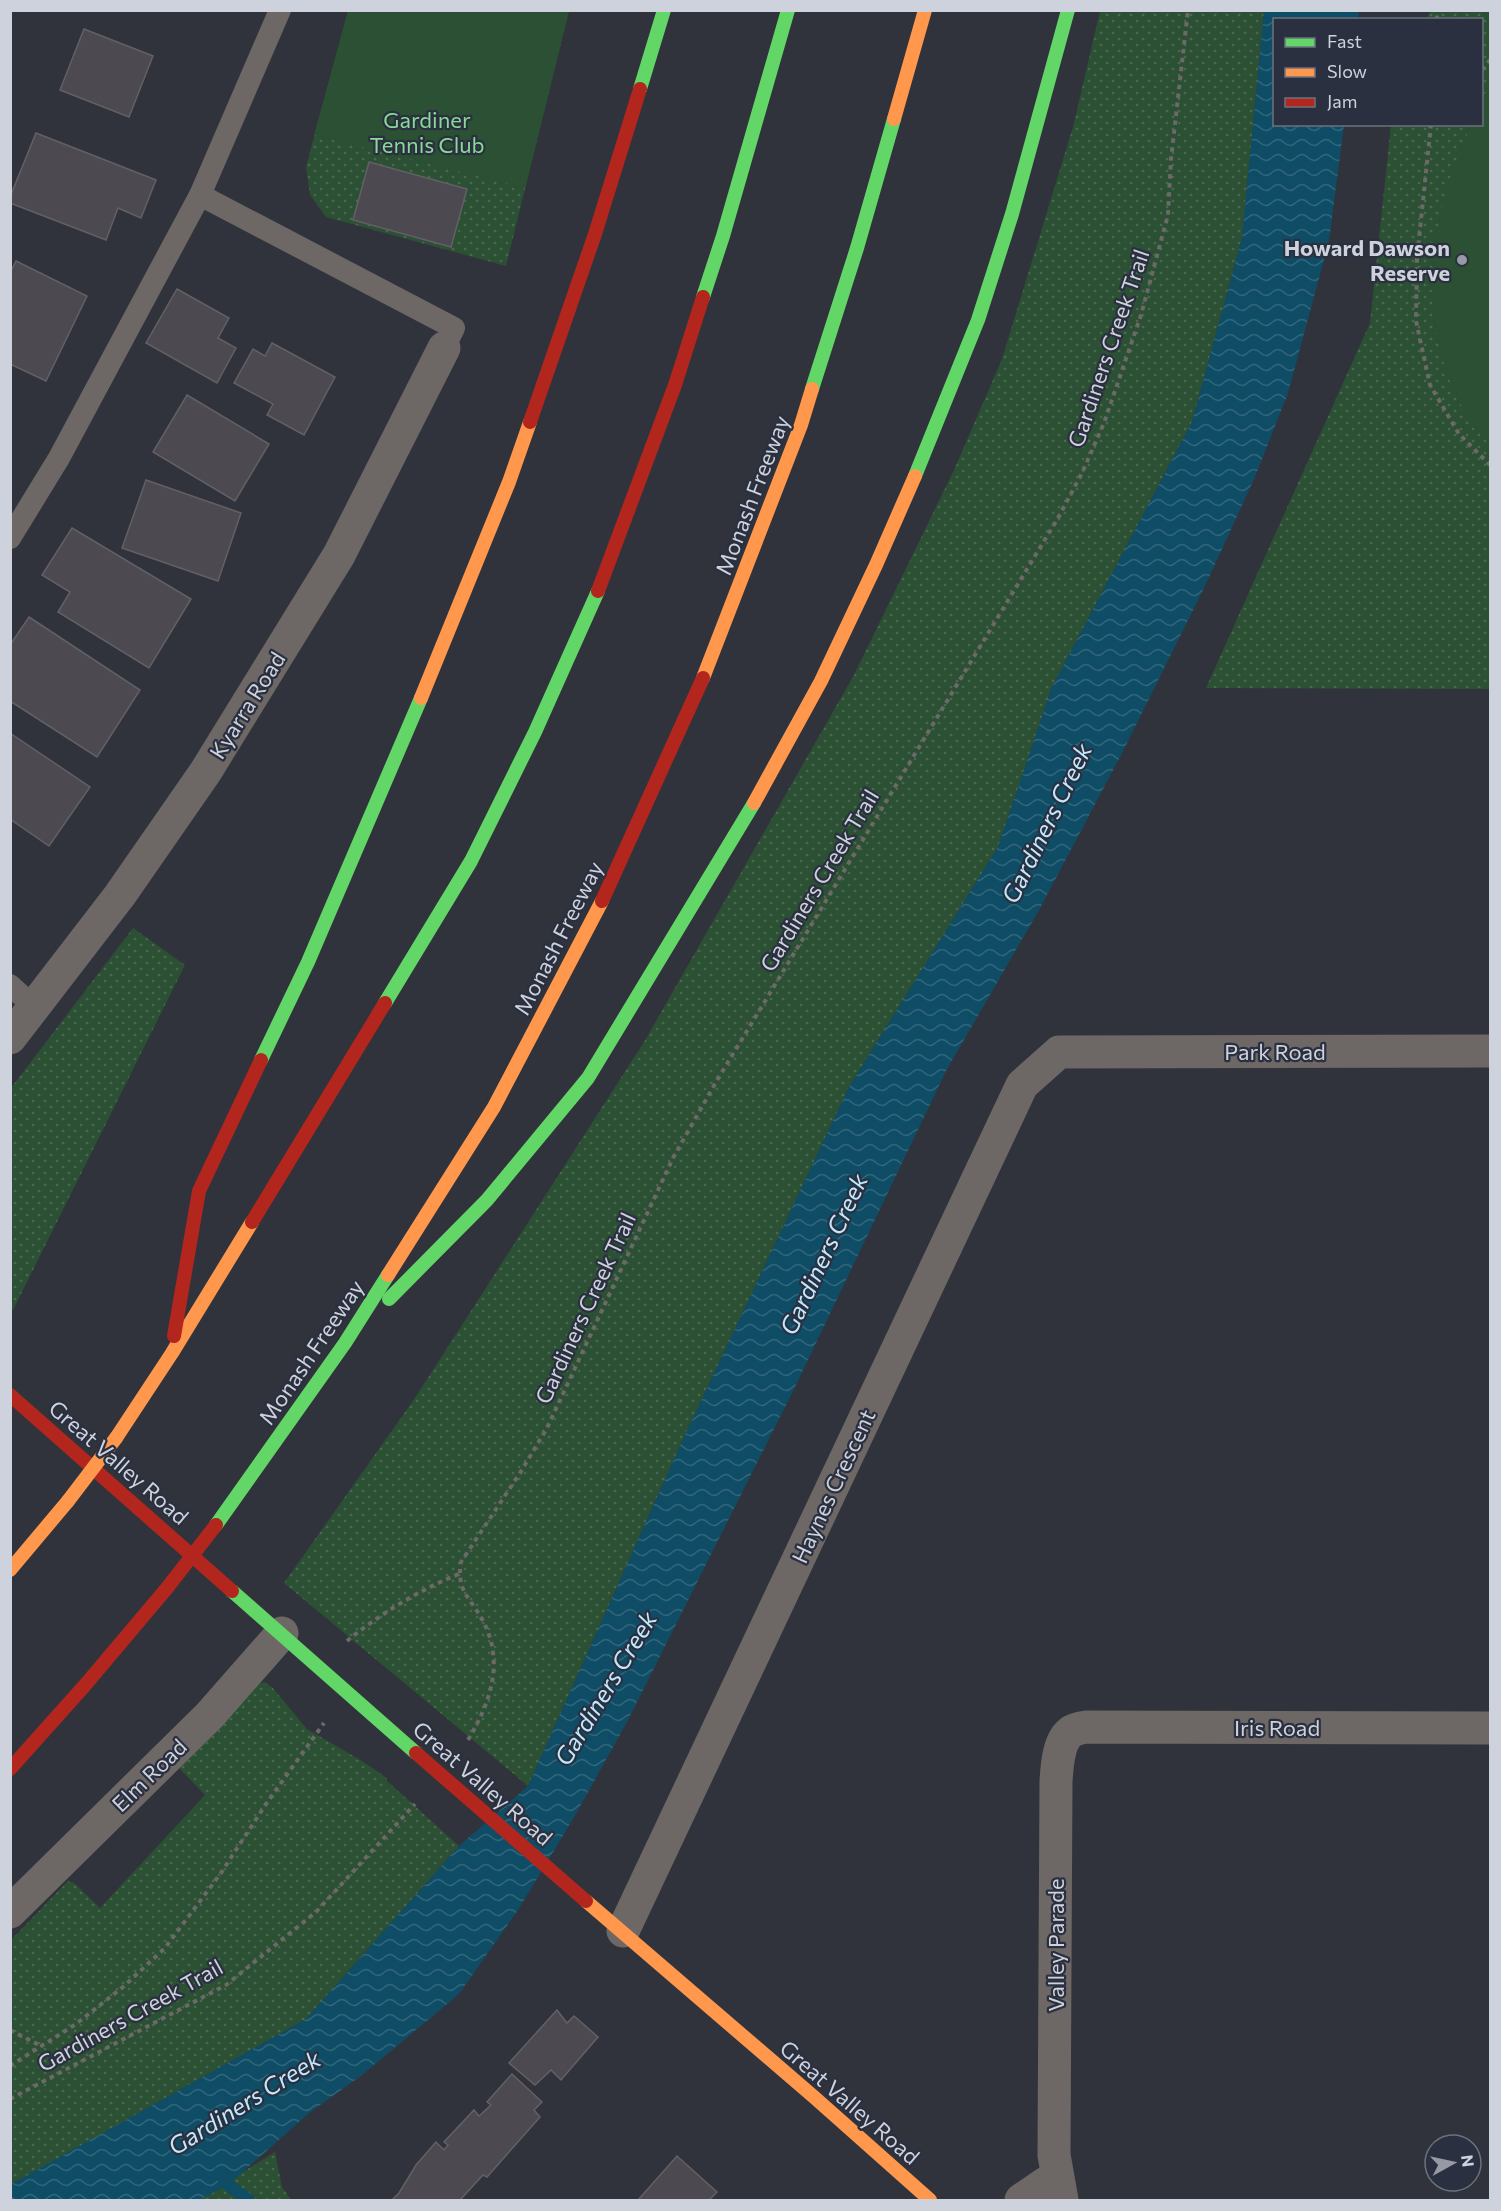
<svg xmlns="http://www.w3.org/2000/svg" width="1501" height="2211" viewBox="0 0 1501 2211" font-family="Commissioner,sans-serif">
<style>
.grass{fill:url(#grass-dots)}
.pitch{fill:#2b5033}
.water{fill:url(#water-waves)}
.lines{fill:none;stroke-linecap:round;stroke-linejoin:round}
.stream{stroke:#0f4d66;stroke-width:12}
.building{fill:#4c4a50;stroke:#626065;stroke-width:1.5}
.path{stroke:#6d6969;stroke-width:4;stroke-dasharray:4.5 4.5;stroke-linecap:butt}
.lane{stroke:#6d6866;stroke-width:22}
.street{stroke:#6d6866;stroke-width:33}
.fast{stroke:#63d668;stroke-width:14}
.slow{stroke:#ff974d;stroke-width:14}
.jam{stroke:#b3261e;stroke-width:14}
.slow-bridge{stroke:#ff974d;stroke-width:14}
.jam-bridge{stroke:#b3261e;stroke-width:14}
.poi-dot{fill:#979aa4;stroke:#2b3040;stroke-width:2}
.labels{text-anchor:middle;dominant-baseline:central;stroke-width:4.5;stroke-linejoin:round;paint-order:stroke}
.park-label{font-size:22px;fill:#88da96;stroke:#2b3040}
.poi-label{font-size:22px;font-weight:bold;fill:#ced2dc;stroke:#2b3040;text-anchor:end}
.street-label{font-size:22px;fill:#ced2dc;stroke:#2b3040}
.water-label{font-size:24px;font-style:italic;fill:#c1e9fd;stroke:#2b3040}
</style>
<defs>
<pattern id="grass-dots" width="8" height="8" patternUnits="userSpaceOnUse" patternTransform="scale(1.5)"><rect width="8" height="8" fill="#2b5033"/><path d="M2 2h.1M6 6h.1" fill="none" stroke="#496850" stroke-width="1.8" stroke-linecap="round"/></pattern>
<pattern id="water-waves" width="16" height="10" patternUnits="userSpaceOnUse" patternTransform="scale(1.5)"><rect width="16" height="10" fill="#0f4d66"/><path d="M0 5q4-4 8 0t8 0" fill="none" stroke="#31667b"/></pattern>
</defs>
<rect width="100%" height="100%" fill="#30333b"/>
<g class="grass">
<polygon points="348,11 569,11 506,266 326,217 310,195 306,167"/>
<polygon points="1100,11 1264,11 1242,238 1192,422 1052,687 998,847 849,1087 684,1437 528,1786 284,1583 415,1398 644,1042 854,675 954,470 1002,359 1073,127"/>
<polygon points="1431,11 1490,11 1490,689 1206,688 1370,323 1391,125 1482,124 1482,20 1426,19"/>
<polygon points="133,928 185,965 13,1310 10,1308 11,1088"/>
<polygon points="264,1682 272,1687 307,1729 362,1761 387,1778 386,1780 459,1846 306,2019 11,2185 11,1940 68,1881 74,1883 100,1908 205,1795 178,1767 258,1684"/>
<polygon points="275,2152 282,2187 291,2200 198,2200"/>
</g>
<g class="pitch">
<polygon points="348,11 569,11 525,188 314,135"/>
<path d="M 1490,83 L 1490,445 C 1441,393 1424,312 1435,243 C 1441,202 1455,163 1471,125 L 1482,124 L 1482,100 Z"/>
</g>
<polygon class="water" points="1264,11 1359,11 1358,19 1274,20 1274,124 1344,125 1329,241 1288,393 1255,477 1204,588 1121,755 1039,910 946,1071 794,1389 627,1722 573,1819 518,1910 459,1994 362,2075 309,2113 228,2185 199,2200 11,2200 10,2185 306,2019 459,1846 528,1786 684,1437 849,1087 998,847 1052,687 1192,422 1242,238"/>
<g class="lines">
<polyline class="stream" points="219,2173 228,2185 249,2200"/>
</g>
<g class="building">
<polygon points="84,29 153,56 129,117 60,90"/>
<polygon points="36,133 156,180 141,218 118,208 106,240 10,203 10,197"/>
<polygon points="369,162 467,189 451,247 353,220"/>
<polygon points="16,261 87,296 46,381 10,364 10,273"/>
<polygon points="177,289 229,318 218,338 236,348 217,383 146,343"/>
<polygon points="272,343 335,377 304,435 267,415 273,404 234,383 253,349 265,356"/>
<polygon points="187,395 269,444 235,501 153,452"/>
<polygon points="146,480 241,513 218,581 122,548"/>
<polygon points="72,528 191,599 149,668 58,612 70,592 42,575"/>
<polygon points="29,617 140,690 97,757 10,701 10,645"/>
<polygon points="10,733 90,787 49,846 10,819"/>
<polygon points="557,2010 567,2023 574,2016 598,2037 561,2080 551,2070 535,2085 509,2063"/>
<polygon points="512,2074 542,2102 534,2110 540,2117 487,2177 483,2175 460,2200 392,2200 399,2193 416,2165 436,2142 444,2150 448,2145 444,2142 474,2110 479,2116 491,2105 487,2102"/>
<polygon points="677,2156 717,2192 709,2200 638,2200"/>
</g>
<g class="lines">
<g class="path">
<polyline points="1437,20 1437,10"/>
<polyline points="1482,70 1490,60"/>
<polyline points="1431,124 1417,258 1416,321 1430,385 1459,434 1490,465"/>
<path d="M 347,1641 C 380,1614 419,1590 459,1574"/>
<path d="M 468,1740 C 490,1703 505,1663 483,1621 C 471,1598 456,1592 461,1562 L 520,1473 L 547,1428 L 673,1158 L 716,1082 L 1058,518 L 1082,473 L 1104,423 L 1141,315 L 1168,215 L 1171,159 L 1188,10"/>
<polyline points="10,2030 41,2046"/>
<polyline points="10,2066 76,2024 123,1987 165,1948 221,1873 266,1804 324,1723"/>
<polyline points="10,2099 226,1985 316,1912 415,1804"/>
</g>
<g class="lane">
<polyline points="200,195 454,328 444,348"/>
<polyline points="10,538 59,458 200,195 280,10"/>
<polyline points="10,985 35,1008"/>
</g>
<g class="street">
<polyline points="10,1038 120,895 206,771 339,555 444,348"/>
<polyline points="10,1912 210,1715 282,1633"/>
<polyline points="623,1931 1022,1085 1059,1052 1490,1051"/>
<polyline points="1021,2200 1046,2183"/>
<path d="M 1062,2200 L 1054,2155 L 1056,1781 C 1057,1767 1058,1740 1072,1731 C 1076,1729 1082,1728 1086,1727 L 1490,1728"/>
</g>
<g class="fast">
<polyline points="640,89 664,10"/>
<polyline points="703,297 723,236 788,10"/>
<polyline points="812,389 857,248 894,119"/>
<polyline points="915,476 978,320 1012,214 1068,10"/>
<polyline points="385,1003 471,861 535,732 598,591"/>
<polyline points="261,1060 308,962 421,698"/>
<polyline points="389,1299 487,1200 588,1078 754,803"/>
<polyline points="216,1525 345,1343 388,1275"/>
<polyline points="232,1591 416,1753"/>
</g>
<g class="slow">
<polyline points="894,119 925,10"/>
<polyline points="703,678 801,425 812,389"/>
<polyline points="421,698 509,482 530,422"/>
<polyline points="754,803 821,681 876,565 915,476"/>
<polyline points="388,1275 494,1107 602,901"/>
<polyline points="116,1438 172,1353 252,1222"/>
<polyline points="10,1570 68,1501"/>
<polyline points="586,1901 814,2097 930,2200"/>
</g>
<g class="jam">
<polyline points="530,422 595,234 640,89"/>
<polyline points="598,591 675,385 703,297"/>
<polyline points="602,901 703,678"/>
<polyline points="252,1222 385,1003"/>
<polyline points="174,1336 199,1191 261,1060"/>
<polyline points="10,1395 232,1591"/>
<polyline points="10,1769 86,1684 167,1588"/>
</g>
<polyline class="slow-bridge" points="68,1501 116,1438"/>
<g class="jam-bridge">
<polyline points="167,1588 216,1525"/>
<polyline points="416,1753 586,1901"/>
</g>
</g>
<circle class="poi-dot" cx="1462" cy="260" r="6"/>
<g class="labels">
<g class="park-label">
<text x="427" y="119">Gardiner<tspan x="427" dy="25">Tennis Club</tspan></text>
</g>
<g class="poi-label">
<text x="1450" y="247">Howard Dawson<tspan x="1450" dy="25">Reserve</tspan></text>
</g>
<g class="street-label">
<text transform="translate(1108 348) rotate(-71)">Gardiners Creek Trail</text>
<text transform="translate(752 495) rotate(-69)">Monash Freeway</text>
<text transform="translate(247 705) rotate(-58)">Kyarra Road</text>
<text transform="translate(819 880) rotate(-59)">Gardiners Creek Trail</text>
<text transform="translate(558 938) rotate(-63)">Monash Freeway</text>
<text x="1275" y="1051">Park Road</text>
<text transform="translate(585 1308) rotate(-65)">Gardiners Creek Trail</text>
<text transform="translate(311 1352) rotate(-56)">Monash Freeway</text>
<text transform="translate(119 1462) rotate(41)">Great Valley Road</text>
<text transform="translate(833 1486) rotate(-65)">Haynes Crescent</text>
<text x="1277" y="1727">Iris Road</text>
<text transform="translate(149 1775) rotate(-44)">Elm Road</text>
<text transform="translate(483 1783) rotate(41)">Great Valley Road</text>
<text transform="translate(1055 1945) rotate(-90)">Valley Parade</text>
<text transform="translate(130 2015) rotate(-29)">Gardiners Creek Trail</text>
<text transform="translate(850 2102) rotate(41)">Great Valley Road</text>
</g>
<g class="water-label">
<text transform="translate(1046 823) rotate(-64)">Gardiners Creek</text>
<text transform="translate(823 1254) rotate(-65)">Gardiners Creek</text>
<text transform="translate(605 1688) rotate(-59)">Gardiners Creek</text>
<text transform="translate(244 2102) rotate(-32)">Gardiners Creek</text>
</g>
</g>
<rect width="1501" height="2211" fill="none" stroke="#ced2dc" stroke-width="24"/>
<rect x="1273" y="18" width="210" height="108" fill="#2b3040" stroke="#6c717e" stroke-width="1.5"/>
<rect x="1285" y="38" width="30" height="9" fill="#63d668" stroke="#6c717e" stroke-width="1.5"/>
<text x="1327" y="48" font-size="18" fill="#ced2dc">Fast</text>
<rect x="1285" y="68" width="30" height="9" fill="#ff974d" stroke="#6c717e" stroke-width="1.5"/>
<text x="1327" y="78" font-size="18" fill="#ced2dc">Slow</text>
<rect x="1285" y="98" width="30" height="9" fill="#b3261e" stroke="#6c717e" stroke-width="1.5"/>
<text x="1327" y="108" font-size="18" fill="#ced2dc">Jam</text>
<g transform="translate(1453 2163) rotate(82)"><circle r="28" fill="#2b3040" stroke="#6c717e" stroke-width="1.5"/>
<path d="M0-4.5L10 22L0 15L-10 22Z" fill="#979aa4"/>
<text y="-9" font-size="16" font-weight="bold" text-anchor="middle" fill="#ced2dc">N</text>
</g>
</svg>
